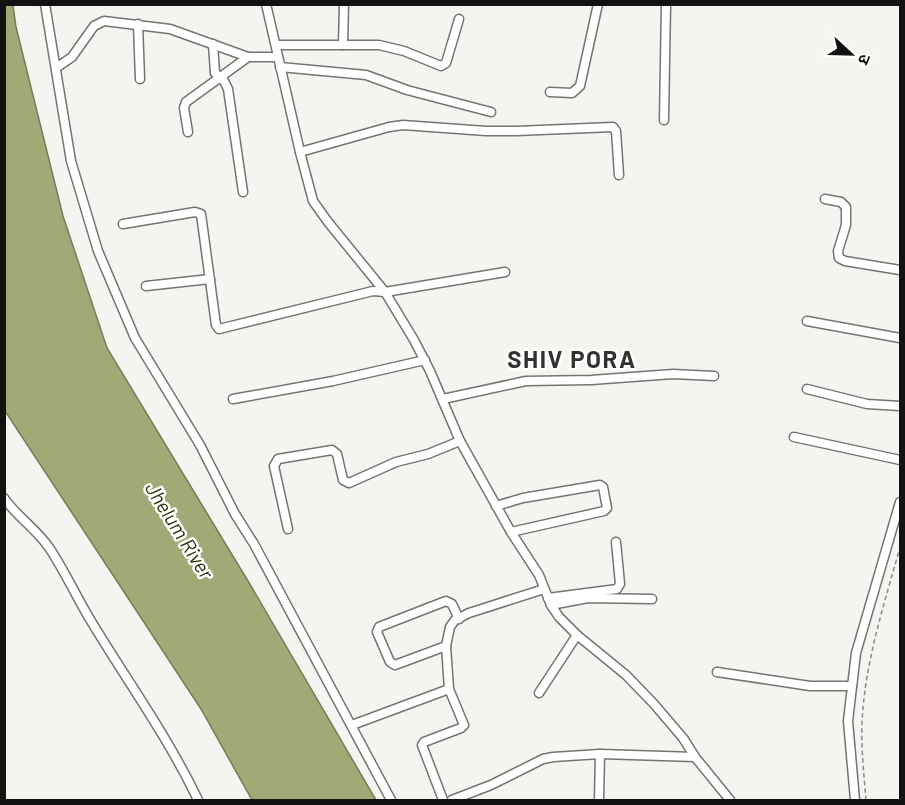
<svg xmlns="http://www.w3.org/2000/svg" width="905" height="805" viewBox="0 0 905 805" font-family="Barlow,'Noto Sans Devanagari',sans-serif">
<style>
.water{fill:#a2a876;stroke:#777b58;stroke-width:1.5}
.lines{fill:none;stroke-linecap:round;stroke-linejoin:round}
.street-casing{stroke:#747471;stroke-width:11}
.path{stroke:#898987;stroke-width:1.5;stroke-dasharray:4.5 3;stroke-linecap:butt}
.street{stroke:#fff;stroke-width:8}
.labels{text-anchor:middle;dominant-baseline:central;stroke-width:5;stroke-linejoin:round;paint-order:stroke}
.water-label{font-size:20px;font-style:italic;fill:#2e3109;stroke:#fffffe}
.district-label{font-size:24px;font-weight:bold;letter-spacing:1.5px;fill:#323330;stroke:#fffffe}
</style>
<rect width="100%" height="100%" fill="#f4f5f1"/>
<polygon class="water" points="4,5 13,5 16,27 63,216 107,348 251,586 376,800 252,800 201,709 5,411"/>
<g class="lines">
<g class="street-casing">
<g id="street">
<polyline points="45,4 71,161 98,251 135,338 200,445 235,514 254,544 391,800"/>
<polyline points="266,4 300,152 313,201 328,222 385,292 414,340 430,371 460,441 511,532 539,575 551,605 559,617 577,635 626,675 654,704 683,738 695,757 730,800"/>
<polyline points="138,24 140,79"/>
<polyline points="213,44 215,73 224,81 228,89 243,192"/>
<polyline points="276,45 379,45 404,51 441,66 446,63 459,19"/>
<polyline points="343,45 344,4"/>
<polyline points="280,67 366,75 407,90 491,112"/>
<polyline points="56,68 72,57 94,26 104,21 170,29 248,57 278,57"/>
<polyline points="550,92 572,93 580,86 598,4"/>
<polyline points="664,120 666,4"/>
<polyline points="188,132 184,108 186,102 248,57"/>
<polyline points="300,152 389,127 403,125 486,131 516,131 613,127 616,131 619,175"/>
<polyline points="825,199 841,202 846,207 846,225 838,251 839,258 845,261 900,270"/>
<polyline points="123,224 195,212 201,214 216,325 219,329 373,291 385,292 505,272"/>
<polyline points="146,286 210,279"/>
<polyline points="807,321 900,338"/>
<polyline points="807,389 867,404 900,406"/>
<polyline points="233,399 333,381 425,360"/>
<polyline points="443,399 526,381 591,380 673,374 714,376"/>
<polyline points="794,437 900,460"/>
<path d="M 4,498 C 17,517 37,529 50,549 C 64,570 75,594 88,616 C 125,678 167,735 198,800"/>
<polyline points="496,506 523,498 600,485 603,487 607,508 604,511 511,532"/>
<polyline points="288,529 274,466 278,459 332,450 337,454 343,480 349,483 396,462 428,454 460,441"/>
<polyline points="548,598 617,589 620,584 616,542"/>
<polyline points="551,605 588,598 652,599"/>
<polyline points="446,646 395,665 390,662 377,632 379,627 446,601 452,604 459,619"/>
<polyline points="717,672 810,686 852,686"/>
<polyline points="539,693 577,635"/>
<polyline points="352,725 449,689"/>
<polyline points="443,800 422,745 424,742 461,728 464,725 449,689 446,646 450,627 455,620 469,613 544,589"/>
<polyline points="452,800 491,785 543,759 553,757 600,754 695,757"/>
<polyline points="599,800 600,754"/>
<polyline points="855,800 848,721 856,653 900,502"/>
</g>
</g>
<path class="path" d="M 866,800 C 864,775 861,748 862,722 C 865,662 884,605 900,547"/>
<use href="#street" class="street"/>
</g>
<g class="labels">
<g class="water-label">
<text transform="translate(180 530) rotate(58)">Jhelum River</text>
</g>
<g class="district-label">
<text x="572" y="358">SHIV PORA</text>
</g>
</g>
<rect width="905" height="805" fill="none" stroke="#121211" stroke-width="12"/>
<g transform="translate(851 54) rotate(112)" stroke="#fffffe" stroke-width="4.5" paint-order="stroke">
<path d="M0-4.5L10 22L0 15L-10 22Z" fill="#121211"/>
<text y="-9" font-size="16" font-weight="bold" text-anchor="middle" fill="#121211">उ</text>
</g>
</svg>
